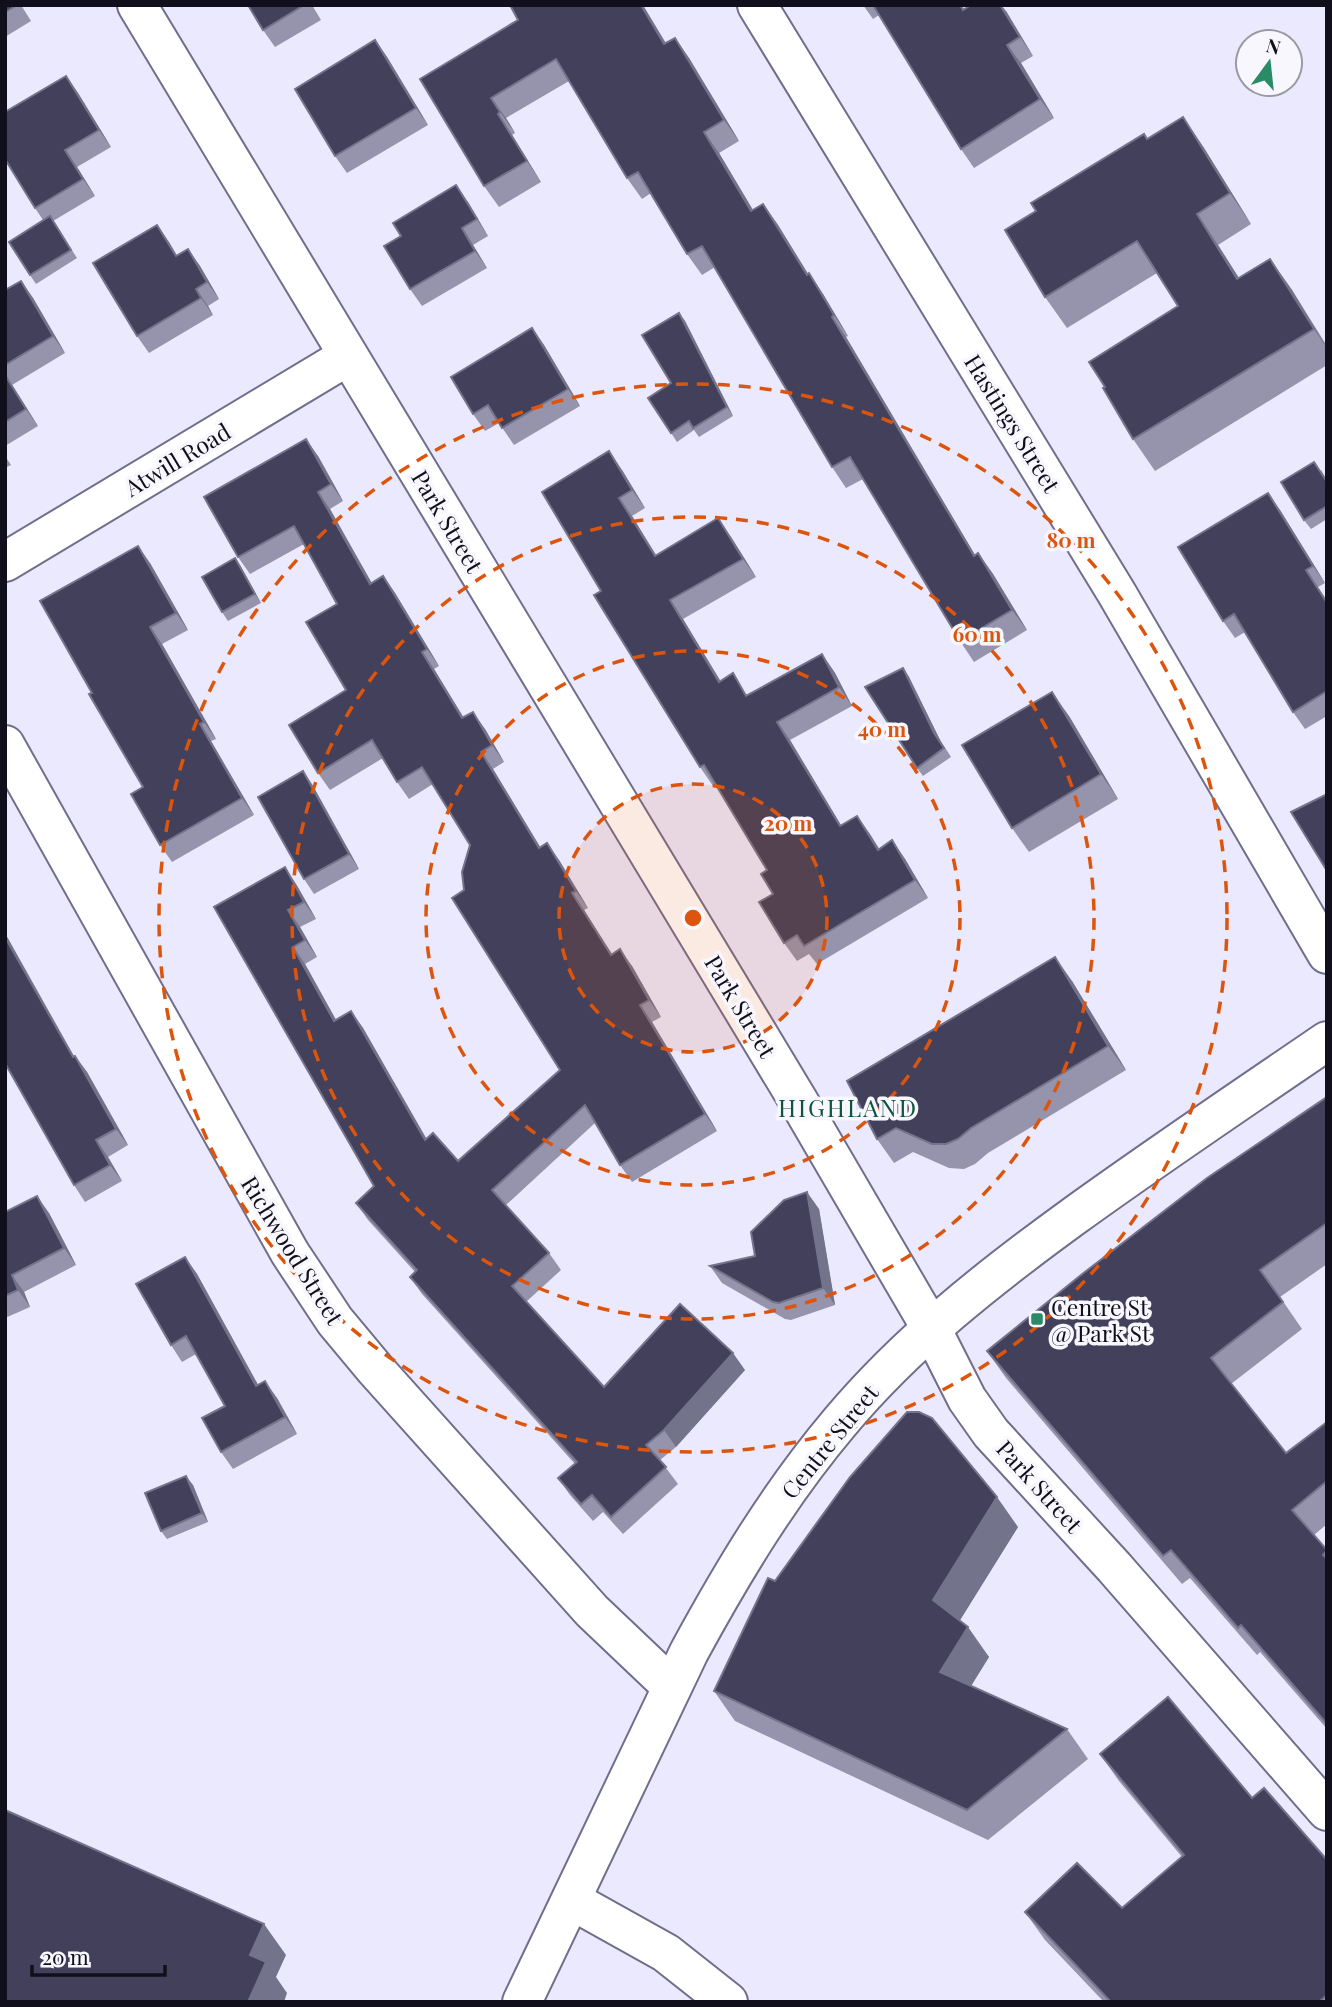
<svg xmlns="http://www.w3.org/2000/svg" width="1332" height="2007" viewBox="0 0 1332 2007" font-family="'Playfair Display',serif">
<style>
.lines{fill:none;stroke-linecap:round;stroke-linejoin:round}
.minor-casing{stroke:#716e8c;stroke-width:42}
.secondary-casing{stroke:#716e8c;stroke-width:42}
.minor{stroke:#fff;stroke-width:38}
.secondary{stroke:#fff;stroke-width:38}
.wall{fill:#9694ac}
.shaded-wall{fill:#74738c}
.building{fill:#42405b;stroke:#74738c;stroke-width:2}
.ring{fill:none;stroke:#dd550d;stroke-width:3.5;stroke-dasharray:12 9}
.poi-dot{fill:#298c66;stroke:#f8f7fe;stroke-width:2.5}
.labels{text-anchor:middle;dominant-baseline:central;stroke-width:7;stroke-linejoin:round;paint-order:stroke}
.street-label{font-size:23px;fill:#100f1b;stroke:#f8f7fe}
.poi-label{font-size:23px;fill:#100f1b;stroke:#f8f7fe;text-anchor:start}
.neighbourhood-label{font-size:24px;letter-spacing:2px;fill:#0e553b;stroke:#f8f7fe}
.centre{fill:#dd550d;stroke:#f8f7fe;stroke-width:3.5}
.ring-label{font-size:21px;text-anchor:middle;font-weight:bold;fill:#dd550d;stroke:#f8f7fe;stroke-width:7;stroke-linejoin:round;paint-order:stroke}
</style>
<rect width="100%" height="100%" fill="#eae9fd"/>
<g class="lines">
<g class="minor-casing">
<g id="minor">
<polyline points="137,5 799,1102 931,1328 967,1399 991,1433 1114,1567 1327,1811"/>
<polyline points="757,5 1116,592 1327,954"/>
<polyline points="5,562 348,356"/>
<polyline points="5,745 290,1253 335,1321 375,1369 592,1611 672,1687"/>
<polyline points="571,1900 666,1953 728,2002"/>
</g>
</g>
<g class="secondary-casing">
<path id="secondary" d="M 522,2002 L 689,1652 C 733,1571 780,1493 840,1422 C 907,1342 990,1277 1074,1216 C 1157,1156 1242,1099 1327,1041"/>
</g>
<use href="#minor" class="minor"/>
<use href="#secondary" class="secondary"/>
</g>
<g class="wall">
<polygon points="5,5 21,5 31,21 5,37"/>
<polygon points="248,5 312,5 321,20 275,47 263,30"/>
<polygon points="863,5 962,5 964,9 1006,11 1033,56 1021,63 1054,118 974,168 961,149 879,15 873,19"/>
<polygon points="675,38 689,58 739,141 719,153 753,210 763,204 778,225 808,274 809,273 823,294 848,336 846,337 975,555 978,553 993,574 1027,630 974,662 960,641 863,479 846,488 832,467 715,267 702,275 687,254 651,193 642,199 627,178 569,81 506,118 515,133 512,135 541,182 499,207 484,186 420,79 666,43"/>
<polygon points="375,40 387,57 428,125 347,173 335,156"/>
<polygon points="66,76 78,93 111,147 77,167 95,196 53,221 77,258 36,284 30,275 43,220 35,208"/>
<polygon points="1183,117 1204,148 1251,224 1218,245 1239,278 1270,259 1292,290 1327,346 1327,365 1155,471 1133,439 1105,387 1178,306 1157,273 1067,328 1045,297 1036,211 1147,139"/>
<polygon points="468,202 488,236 473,245 487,268 422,306 410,289"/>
<polygon points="157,225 177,256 188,249 200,266 219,299 208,306 213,315 149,353 137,336"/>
<polygon points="21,281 33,298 65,353 12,385 38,426 5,446 5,290"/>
<polygon points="679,313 685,321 733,416 699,437 694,430 677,442 648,398 671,383"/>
<polygon points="532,328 544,345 580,406 514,445 499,423 485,431 473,414"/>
<polygon points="5,456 11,465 5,468"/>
<polygon points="318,456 343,501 330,509 371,583 383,576 395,593 439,666 434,669 464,718 485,729 504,762 493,769 540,847 559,860 588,908 584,910 612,954 632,966 661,1017 652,1022 717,1131 632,1182 620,1165 595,1123 506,1205 549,1253 561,1270 526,1302 604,1387 745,1370 676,1447 660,1460 678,1484 623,1534 603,1512 593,1521 570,1495 558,1478 575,1464 422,1294 410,1277 415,1272 368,1220 356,1203 374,1186 214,907 296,884 316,919 300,927 317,957 305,964 336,1020 351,1011 363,1028 426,1139 458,1161 560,1070 464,890 470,845 433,784 409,799 397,782 383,758 330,790 318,773 346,690 337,604 304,544 250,574 238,557"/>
<polygon points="622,470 645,508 632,516 656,555 731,537 756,577 683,619 720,681 748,695 822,654 835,673 852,706 790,740 841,826 857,816 879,849 892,840 905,859 928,898 817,964 809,954 797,961 784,943 767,870 716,784 713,786 700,767 601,591"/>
<polygon points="1321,470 1327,480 1327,519 1311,529 1304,520"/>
<polygon points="1280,510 1325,583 1318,587 1327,601 1327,716 1305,729 1293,712 1245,632 1235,638 1223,621"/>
<polygon points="235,558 241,567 261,603 228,621 222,612"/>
<polygon points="150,563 188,630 162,644 216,739 211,741 254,815 172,862 160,845 143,787 92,693"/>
<polygon points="903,668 909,677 941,742 951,757 923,776 917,768"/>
<polygon points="1069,716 1118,799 1029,852 1012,828"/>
<polygon points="303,771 313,786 359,869 314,894 304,879"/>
<polygon points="1072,981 1126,1070 988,1153 975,1164 964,1169 949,1168 913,1152 894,1163 877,1139"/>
<polygon points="75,1056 87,1072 128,1145 108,1157 122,1181 85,1202 74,1185"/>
<polygon points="1327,1097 1327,1264 1280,1297 1302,1329 1231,1384 1286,1453 1327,1422 1327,1524 1314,1535 1327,1550 1327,1729 1260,1652 1257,1655 1190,1578 1182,1584 1006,1378 987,1351"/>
<polygon points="819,1209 835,1305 791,1320 785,1319 722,1283 710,1266 755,1256"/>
<polygon points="5,1212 49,1213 76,1265 24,1292 30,1307 5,1318"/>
<polygon points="185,1257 197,1274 258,1385 277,1398 297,1434 233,1469 221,1452 225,1406 196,1354 182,1362 171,1345"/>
<polygon points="193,1485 208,1522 167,1539 161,1531"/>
<polygon points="1018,1527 959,1621 989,1657 971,1686 1067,1729 1088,1759 988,1840 735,1721 714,1691 775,1581"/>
<polygon points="1100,1754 1252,1798 1327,1860 1327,2002 1104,2002 1045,1940 1025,1912 1122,1908 1182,1857 1119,1781"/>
</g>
<g class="shaded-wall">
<polygon points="641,5 643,5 679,65 664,44"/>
<polygon points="1000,5 1001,5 1006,11 1033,56 1020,37"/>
<polygon points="675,38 689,58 739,141 724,120"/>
<polygon points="375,40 387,57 428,125 416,108"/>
<polygon points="1007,45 1021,63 1054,118 1040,99"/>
<polygon points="66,76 78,93 111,147 99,130"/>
<polygon points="491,98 506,118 515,133 500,112"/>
<polygon points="498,114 512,135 541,182 527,161"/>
<polygon points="1183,117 1204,148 1251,224 1230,193"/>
<polygon points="704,132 719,153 766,232 751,211"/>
<polygon points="65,150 77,167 95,196 83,179"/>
<polygon points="456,185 468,202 488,236 477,219"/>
<polygon points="763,204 778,225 821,295 807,275"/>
<polygon points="1197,214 1218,245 1259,310 1237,279"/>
<polygon points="157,225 169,242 187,273 176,256"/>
<polygon points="462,228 473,245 487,268 475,251"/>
<polygon points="188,249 200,266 219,299 207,282"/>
<polygon points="1270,259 1292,290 1327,348 1314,329"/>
<polygon points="809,273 823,294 848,336 834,315"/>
<polygon points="21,281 33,298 65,353 53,336"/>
<polygon points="196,289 208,306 213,315 201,298"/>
<polygon points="679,313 685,321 733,416 727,407"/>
<polygon points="832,317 846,337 988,577 974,556"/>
<polygon points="532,328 544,345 580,406 568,389"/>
<polygon points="5,374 12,385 38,426 26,409"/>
<polygon points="306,439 318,456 343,501 331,484"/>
<polygon points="609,451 622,470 645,508 632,490"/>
<polygon points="318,492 330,509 382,601 370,584"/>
<polygon points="1268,493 1280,510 1325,583 1313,566"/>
<polygon points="619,498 632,516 668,575 655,556"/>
<polygon points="718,518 731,537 756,577 743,559"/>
<polygon points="138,546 150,563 188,630 176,613"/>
<polygon points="978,553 993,574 1027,630 1012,610"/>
<polygon points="235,558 241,567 261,603 255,594"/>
<polygon points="1306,570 1327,601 1327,603"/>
<polygon points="383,576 395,593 439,666 427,649"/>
<polygon points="670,600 683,619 732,700 719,682"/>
<polygon points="150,627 162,644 216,739 204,722"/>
<polygon points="422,652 434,669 474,735 462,718"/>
<polygon points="822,654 835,673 852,706 839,687"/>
<polygon points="903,668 909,677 941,742 951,757 934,733"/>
<polygon points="1052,692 1069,716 1118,799 1101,774"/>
<polygon points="473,712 485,729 504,762 492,745"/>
<polygon points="777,722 790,740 853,845 840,826"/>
<polygon points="200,724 211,741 254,815 242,798"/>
<polygon points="481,752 493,769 551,865 539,848"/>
<polygon points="303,771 313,786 359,869 349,854"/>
<polygon points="857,816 870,834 891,868 878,850"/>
<polygon points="892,840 905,859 928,898 915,880"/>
<polygon points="547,843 559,860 588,908 576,891"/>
<polygon points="285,867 296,884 316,919 304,902"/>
<polygon points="572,893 584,910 623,972 611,955"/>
<polygon points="288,910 300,927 317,957 305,940"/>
<polygon points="5,933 84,1074 73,1057 5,937"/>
<polygon points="293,947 305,964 346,1038 334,1021"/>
<polygon points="620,949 632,966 661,1017 649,1000"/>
<polygon points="1055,957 1072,981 1126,1070 1108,1046"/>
<polygon points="640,1005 652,1022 717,1131 705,1114"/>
<polygon points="351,1011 363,1028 437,1157 425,1140"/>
<polygon points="75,1056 87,1072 128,1145 116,1129"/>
<polygon points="96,1140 108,1157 122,1181 110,1165"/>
<polygon points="807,1192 819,1209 835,1305 823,1288"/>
<polygon points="37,1196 49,1213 76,1265 64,1248"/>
<polygon points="185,1257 197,1274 268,1403 256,1386"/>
<polygon points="12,1275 24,1292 30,1307 18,1290"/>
<polygon points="733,1353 745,1370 676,1447 664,1430"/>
<polygon points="265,1381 277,1398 297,1434 285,1417"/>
<polygon points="186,1476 193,1485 208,1522 202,1513"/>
<polygon points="997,1497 1018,1527 954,1630 933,1600"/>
<polygon points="968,1627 989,1657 961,1702 940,1672"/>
<polygon points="264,1924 286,1955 276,1977 287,1993 284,2002 248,2002 250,1955"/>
</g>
<g class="building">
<polygon points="5,5 17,5 5,12"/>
<polygon points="248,5 304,5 263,30"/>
<polygon points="510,5 641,5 664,44 675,38 724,120 704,132 751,211 763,204 807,275 809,273 834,315 832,317 974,556 978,553 1012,610 960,641 850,457 832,467 702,246 687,254 638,172 627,178 556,59 491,98 500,112 498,114 527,161 484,186 420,79 518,20"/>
<polygon points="873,5 960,5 963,10 971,5 1000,5 1020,37 1007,45 1040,99 961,149"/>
<polygon points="375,40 416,108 335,156 295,89"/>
<polygon points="66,76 99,130 65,150 83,179 35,208 5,159 5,112"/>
<polygon points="1183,117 1230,193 1197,214 1237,279 1270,259 1314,329 1133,439 1103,388 1105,387 1089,362 1178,306 1137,241 1045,297 1005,230 1036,211 1031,203 1144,134 1147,139"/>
<polygon points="456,185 477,219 462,228 475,251 410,289 384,246 401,236 393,223"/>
<polygon points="50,216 71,250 30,275 9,242"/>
<polygon points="157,225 176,256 188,249 207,282 196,289 201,298 137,336 93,263"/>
<polygon points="21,281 53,336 5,365 5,290"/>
<polygon points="679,313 727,407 693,428 689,421 671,433 648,398 671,383 642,335"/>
<polygon points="532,328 568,389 502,428 488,405 473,414 451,377"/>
<polygon points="5,375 26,409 5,422"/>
<polygon points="306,439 331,484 318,492 370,584 383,576 427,649 422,652 462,718 473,712 492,745 481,752 539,848 547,843 576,891 572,893 611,955 620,949 649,1000 640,1005 705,1114 620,1165 585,1105 492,1190 549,1253 512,1286 604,1387 680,1304 733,1353 664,1430 646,1445 666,1467 611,1517 592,1495 581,1504 558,1478 577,1462 410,1277 417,1270 356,1203 374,1186 214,907 285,867 304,902 288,910 305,940 293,947 334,1021 351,1011 425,1140 433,1133 458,1161 560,1070 452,898 464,890 462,872 470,845 422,767 397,782 372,740 318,773 289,725 346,690 306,622 337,604 294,526 238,557 204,497"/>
<polygon points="609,451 632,490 619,498 655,556 718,518 743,559 670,600 719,682 733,673 746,696 822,654 839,687 777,722 840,826 857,816 878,850 892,840 915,880 804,946 797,935 784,943 759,902 773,894 761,874 767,870 704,765 700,767 594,595 601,591 542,492"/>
<polygon points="1314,462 1327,482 1327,506 1304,520 1281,482"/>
<polygon points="1268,493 1313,566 1306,570 1327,603 1327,691 1293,712 1234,614 1223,621 1178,547"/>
<polygon points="138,546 176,613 150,627 204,722 200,724 242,798 160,845 131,794 143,787 89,694 92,693 40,601"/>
<polygon points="235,558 255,594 222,612 202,577"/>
<polygon points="903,668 934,733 944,748 917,768 865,687"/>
<polygon points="1052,692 1101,774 1012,828 962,745"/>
<polygon points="303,771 349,854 304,879 258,797"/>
<polygon points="1327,794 1327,871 1291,812"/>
<polygon points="5,937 73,1057 75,1056 116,1129 96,1140 110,1165 74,1185 5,1063"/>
<polygon points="1055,957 1108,1046 971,1128 958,1139 946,1144 932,1144 896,1128 877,1139 847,1081"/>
<polygon points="1327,1097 1327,1223 1260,1270 1283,1302 1211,1358 1286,1453 1327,1422 1327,1481 1292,1510 1327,1550 1323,1555 1327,1559 1327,1724 1241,1625 1238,1628 1171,1550 1163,1556 987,1351 1081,1275 1207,1178"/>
<polygon points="807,1192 823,1288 779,1303 773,1302 710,1266 755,1256 751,1232 784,1200"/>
<polygon points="37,1196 64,1248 12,1275 18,1290 5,1296 5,1212"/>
<polygon points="185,1257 256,1386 265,1381 285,1417 221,1452 202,1418 225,1406 186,1336 171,1345 136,1284"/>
<polygon points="907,1412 919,1412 932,1418 997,1497 933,1600 968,1627 940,1672 1067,1729 967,1810 714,1691 768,1578 775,1581 850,1477"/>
<polygon points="186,1476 202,1513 161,1531 145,1493"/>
<polygon points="1168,1697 1252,1798 1264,1788 1327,1860 1327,1995 1319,2002 1111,2002 1025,1912 1077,1863 1122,1908 1184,1855 1100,1754"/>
<polygon points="5,1810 264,1924 250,1955 266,1962 248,2002 5,2002"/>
</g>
<circle cx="693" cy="918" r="134" fill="#dd550d" fill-opacity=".12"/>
<g class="ring">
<circle cx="693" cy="918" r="134"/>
<circle cx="693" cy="918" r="267"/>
<circle cx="693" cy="918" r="401"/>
<circle cx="693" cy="918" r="534"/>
</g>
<rect class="poi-dot" x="1030" y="1312" width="14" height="14" rx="3.5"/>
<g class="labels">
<g class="street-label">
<text transform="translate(1013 423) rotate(58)">Hastings Street</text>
<text transform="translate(177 459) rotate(-31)">Atwill Road</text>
<text transform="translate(448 521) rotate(59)">Park Street</text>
<text transform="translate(741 1006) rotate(59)">Park Street</text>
<text transform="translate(293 1250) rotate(58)">Richwood Street</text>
<text transform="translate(829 1441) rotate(-51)">Centre Street</text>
<text transform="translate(1040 1486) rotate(48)">Park Street</text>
</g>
<g class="poi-label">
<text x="1051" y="1306">Centre St<tspan x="1051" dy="26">@ Park St</tspan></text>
</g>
<g class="neighbourhood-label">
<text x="848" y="1107">HIGHLAND</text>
</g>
</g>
<circle cx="693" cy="918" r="10" class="centre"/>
<g class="ring-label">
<text x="1071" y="548">80 m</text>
<text x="977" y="642">60 m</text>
<text x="882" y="737">40 m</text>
<text x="788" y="831">20 m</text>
</g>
<rect width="1332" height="2007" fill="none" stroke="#100f1b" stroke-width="14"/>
<g transform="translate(1269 63) rotate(15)"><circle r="33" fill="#f8f7fe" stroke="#9b9aa3" stroke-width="2"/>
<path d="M0-5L12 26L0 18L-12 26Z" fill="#298c66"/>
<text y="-10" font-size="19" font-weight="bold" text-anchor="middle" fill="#100f1b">N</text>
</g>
<path d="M32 1965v10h133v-10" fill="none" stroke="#100f1b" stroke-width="3.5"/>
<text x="42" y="1965" font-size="21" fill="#100f1b" stroke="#f8f7fe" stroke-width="5" paint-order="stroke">20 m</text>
</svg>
